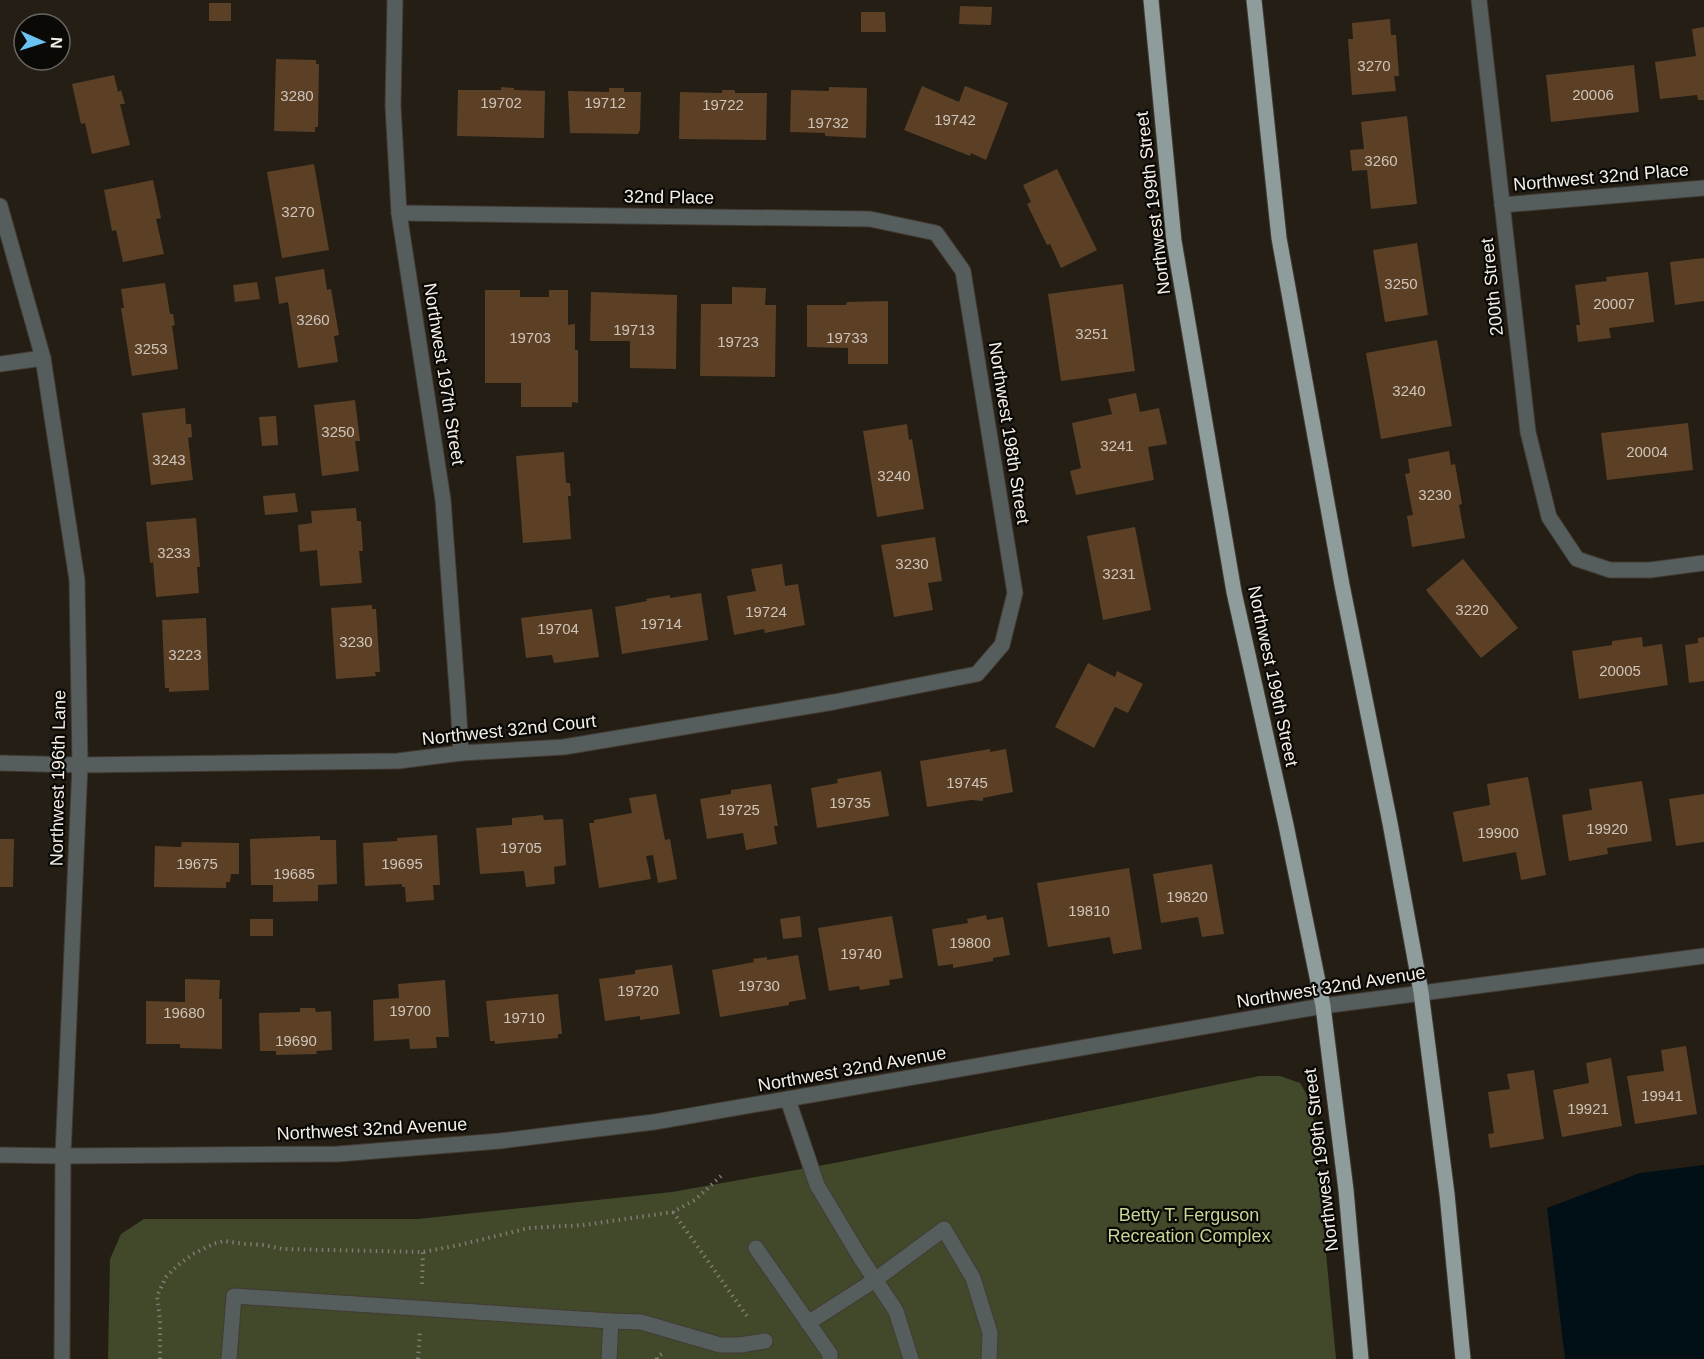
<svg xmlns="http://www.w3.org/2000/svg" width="1704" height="1359" viewBox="0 0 1704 1359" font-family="Helvetica,sans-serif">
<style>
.green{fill:#41492a}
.water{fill:#001016}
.building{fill:#5b4026}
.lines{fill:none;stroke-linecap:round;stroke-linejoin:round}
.minor-casing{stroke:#423b33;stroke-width:17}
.major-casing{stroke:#423b33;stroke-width:17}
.path{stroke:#817b73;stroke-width:4;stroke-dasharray:1.5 4.5;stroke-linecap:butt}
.minor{stroke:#565d5d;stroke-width:15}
.major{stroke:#8e9c9b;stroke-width:15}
.labels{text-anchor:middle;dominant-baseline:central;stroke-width:4.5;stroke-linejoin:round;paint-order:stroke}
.number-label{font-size:15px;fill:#cec3b8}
.street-label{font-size:18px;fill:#f4efe9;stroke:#0b0905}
.park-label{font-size:18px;fill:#c5d697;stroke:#0b0905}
</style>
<rect width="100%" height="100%" fill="#251e15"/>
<polygon class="green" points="1259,1076 1280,1076 1300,1083 1312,1104 1336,1359 108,1359 110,1259 121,1234 144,1219 418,1219 672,1192 840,1162"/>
<polygon class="water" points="1704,1165 1704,1359 1565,1359 1547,1208 1640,1173"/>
<g class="building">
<rect x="209" y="3" width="22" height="18"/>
<polygon points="960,6 992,7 991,25 959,24"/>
<polygon points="861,12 885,12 886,32 861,32"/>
<polygon points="1390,19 1391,35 1396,35 1399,76 1394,76 1396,91 1352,95 1348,39 1353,39 1352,23"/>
<polygon points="1704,27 1704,100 1698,100 1697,95 1660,99 1655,62 1696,56 1692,29"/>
<polygon points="276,59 316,60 316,64 319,64 318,127 315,127 315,132 274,131"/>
<polygon points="1634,65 1639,112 1551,122 1546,75"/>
<polygon points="114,75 118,92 121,90 125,104 120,104 130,145 92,154 85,123 81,124 72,84"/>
<polygon points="922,86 959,102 965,86 1008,103 986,160 971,153 970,156 904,130"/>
<polygon points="501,87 514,88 514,90 545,91 544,138 457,136 458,90 501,90"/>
<polygon points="829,87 867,88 866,138 825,136 825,133 790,132 791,90 829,91"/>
<polygon points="609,88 624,88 624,92 641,92 640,130 638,134 570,133 568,91 609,92"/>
<polygon points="722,90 735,90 735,93 767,93 766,140 679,139 680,92 722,93"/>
<polygon points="1407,116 1417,204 1371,209 1367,170 1352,171 1350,150 1364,149 1361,122"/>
<polygon points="314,164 329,250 282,258 267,172"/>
<polygon points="1057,169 1097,250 1061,268 1050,244 1047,245 1027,204 1031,202 1023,185"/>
<polygon points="153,180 161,218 156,219 164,254 123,262 116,230 112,231 104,190"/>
<polygon points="1417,243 1428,315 1385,322 1373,250"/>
<polygon points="1704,258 1704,301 1675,305 1670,262"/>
<polygon points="324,269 327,290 331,289 339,335 334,336 338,362 298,368 288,302 279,304 275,277"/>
<polygon points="1648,272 1654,322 1609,328 1611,338 1578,342 1576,325 1580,325 1575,285 1607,281 1606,277"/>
<polygon points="257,282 260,299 235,302 233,285"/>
<polygon points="165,283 170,314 173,314 174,320 175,325 172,326 178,369 132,376 121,308 124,308 121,289"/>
<polygon points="1123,284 1135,371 1061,381 1048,294"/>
<polygon points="732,287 766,288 765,305 776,305 775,377 700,376 701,304 732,304"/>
<polygon points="485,290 520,290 520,297 549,297 549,290 568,290 568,325 575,324 575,350 578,350 578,403 572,402 572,407 521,407 521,383 485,383"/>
<polygon points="591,292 677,295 676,369 630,368 630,341 590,341"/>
<polygon points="888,301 888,364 848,364 848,348 807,347 807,305 846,305 847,302"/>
<polygon points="1437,340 1452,426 1381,439 1366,353"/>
<polygon points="1136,393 1140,412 1159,408 1167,444 1148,447 1154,480 1076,495 1070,471 1081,468 1072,423 1112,414 1108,399"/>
<polygon points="355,400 360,441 355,441 359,471 322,476 314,405"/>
<polygon points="185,408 186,424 191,424 192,437 188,438 193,480 151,485 142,413"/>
<polygon points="276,416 278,445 262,446 259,417"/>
<polygon points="1688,423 1693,470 1607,480 1601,433"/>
<polygon points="907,424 909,440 912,439 924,509 877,517 863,431"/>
<polygon points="1449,451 1451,465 1455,464 1462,504 1459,505 1465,538 1412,547 1407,516 1413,515 1405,474 1410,473 1408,459"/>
<polygon points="564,452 566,483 570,483 571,496 568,496 571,539 523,543 516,456"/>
<polygon points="295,493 298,512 265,515 263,496"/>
<polygon points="356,508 357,521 361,521 363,551 359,551 362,583 320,586 317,550 300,552 298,525 312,523 311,511"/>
<polygon points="196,518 200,567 197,567 199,593 156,597 153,562 150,563 146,522"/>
<polygon points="1135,527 1151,610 1103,620 1087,536"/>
<polygon points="935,537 942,581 928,583 933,610 894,617 881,545"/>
<polygon points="1463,559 1518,628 1481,658 1426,590"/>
<polygon points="782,564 785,586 798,584 805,625 765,633 764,629 734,635 727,596 756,591 751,569"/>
<polygon points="701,593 708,640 622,654 615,607 647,601 646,599 670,595 670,598"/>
<polygon points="372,605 372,609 376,609 380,672 375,672 376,676 336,679 331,608"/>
<polygon points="592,609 599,657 554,663 552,655 526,658 521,618"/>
<polygon points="206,618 209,690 169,692 169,688 165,688 162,620"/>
<polygon points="1642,637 1643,647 1662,644 1668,685 1579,699 1572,651 1612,645 1612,641"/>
<polygon points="1704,637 1704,681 1689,683 1685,645 1698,643 1698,638"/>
<polygon points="1088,663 1115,677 1117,671 1143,684 1128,713 1115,707 1094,748 1055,727"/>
<polygon points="990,749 990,752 1006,749 1013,792 983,798 983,801 971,800 927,807 920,761"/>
<polygon points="881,771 889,816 817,828 811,788 838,783 837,779"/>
<polygon points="1528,777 1546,875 1521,880 1516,852 1463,862 1453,812 1490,805 1487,784"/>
<polygon points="1642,781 1652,841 1607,848 1608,854 1569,861 1562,815 1592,810 1589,789"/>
<polygon points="771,784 778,826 774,826 777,844 746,850 743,833 707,839 700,799 731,794 731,790"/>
<polygon points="656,794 665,840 670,839 677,879 658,883 653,855 646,856 651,879 599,888 589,823 594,823 594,820 632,813 629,798"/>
<polygon points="1704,794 1704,842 1676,846 1669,799"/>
<polygon points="543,815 544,820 563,819 566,865 554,867 555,884 526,887 524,871 480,874 476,828 512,825 512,818"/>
<polygon points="437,835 440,885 433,885 434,900 406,902 405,887 402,887 402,884 365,886 363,843 397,841 397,838"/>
<polygon points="320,836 320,840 336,840 337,884 318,885 318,901 273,902 273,885 251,885 250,839"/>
<polygon points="0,839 14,839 13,887 0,887"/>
<polygon points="182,842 239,843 239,874 231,874 230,882 226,882 226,888 154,887 155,846 181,847"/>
<polygon points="1212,864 1224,934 1202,937 1198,917 1161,923 1153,874"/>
<polygon points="1129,868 1142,949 1113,954 1110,937 1048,947 1037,883"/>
<polygon points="986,915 987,920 1003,917 1010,955 993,958 993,961 953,968 953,964 938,966 932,929 968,923 967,919"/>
<polygon points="800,916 802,937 783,939 780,919"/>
<polygon points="892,916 903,978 889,980 890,985 860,990 859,986 829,991 818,928"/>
<rect x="250" y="919" width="23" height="17"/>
<polygon points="798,955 806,999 789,1002 789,1005 720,1017 712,970 754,962 753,959 767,957 767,960"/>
<polygon points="672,965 680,1014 640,1020 640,1016 605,1021 599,979 635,974 635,970"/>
<polygon points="185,979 220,980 219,999 222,999 222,1049 180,1048 180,1044 146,1044 146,1001 185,1002"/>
<polygon points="445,980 449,1037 436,1037 437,1048 410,1049 409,1039 374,1041 373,1000 399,998 398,984"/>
<polygon points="558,994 562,1034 558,1034 558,1038 495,1044 495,1041 490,1041 486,1001"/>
<polygon points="300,1008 315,1008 316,1012 331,1011 332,1050 316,1051 317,1054 276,1055 276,1051 260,1051 259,1013 300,1012"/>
<polygon points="1686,1046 1697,1114 1635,1124 1627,1076 1664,1071 1661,1050"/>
<polygon points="1611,1058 1622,1126 1562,1137 1553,1090 1589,1083 1586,1063"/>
<polygon points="1534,1070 1544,1139 1490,1148 1488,1134 1494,1133 1488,1092 1510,1089 1507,1074"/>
</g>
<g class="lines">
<g class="minor-casing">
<g id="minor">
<polyline points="395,0 393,106 399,213 443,500 458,703 461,753"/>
<polyline points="1479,0 1528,432 1549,517 1577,559 1610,570 1650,570 1704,563"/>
<polyline points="1502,205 1704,188"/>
<polyline points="0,206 43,358 77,580 80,765 63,1156 62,1359"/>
<polyline points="0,364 43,358"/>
<polyline points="0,763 80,765 398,761 461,753 564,747 834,702 977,674 1002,645 1015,593 963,271 936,233 870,219 399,213"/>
<polyline points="788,1100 817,1185 860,1257 896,1311 911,1359"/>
<polyline points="0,1155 63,1156 338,1154 500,1141 654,1122 1323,1006 1704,956"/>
<polyline points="756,1248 830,1354 830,1359"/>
<polyline points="611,1321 641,1322 720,1345 740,1345 765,1341"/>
<polyline points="808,1323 875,1280 944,1229 973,1278 990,1333 989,1359"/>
<polyline points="229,1359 234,1296 611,1321 609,1359"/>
</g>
</g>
<g class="major-casing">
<g id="major">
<polyline points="1151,0 1174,241 1234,592 1286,825 1323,1006 1346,1190 1361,1359"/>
<polyline points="1254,0 1279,238 1342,585 1390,823 1421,992 1447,1194 1463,1359"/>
</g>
</g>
<g class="path">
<polyline points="673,1212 749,1319"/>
<polyline points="422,1284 423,1252"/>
<polyline points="160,1359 160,1320 157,1296 166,1277 178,1265 193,1254 213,1244 224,1241 245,1244 264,1245 282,1249 423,1252 459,1245 529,1228 584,1225 673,1212 695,1200 721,1176"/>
<polyline points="418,1359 420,1330"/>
<polyline points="657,1359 657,1357 663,1353"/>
</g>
<use href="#minor" class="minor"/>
<use href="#major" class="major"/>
</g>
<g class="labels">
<g class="number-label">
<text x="1374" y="65">3270</text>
<text x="1593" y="94">20006</text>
<text x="297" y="95">3280</text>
<text x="501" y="102">19702</text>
<text x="605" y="102">19712</text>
<text x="723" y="104">19722</text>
<text x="955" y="119">19742</text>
<text x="828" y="122">19732</text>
<text x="1381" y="160">3260</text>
<text x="298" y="211">3270</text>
<text x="1401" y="283">3250</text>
<text x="1614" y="303">20007</text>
<text x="313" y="319">3260</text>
<text x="634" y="329">19713</text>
<text x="1092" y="333">3251</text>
<text x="530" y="337">19703</text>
<text x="847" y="337">19733</text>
<text x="738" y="341">19723</text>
<text x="151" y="348">3253</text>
<text x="1409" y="390">3240</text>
<text x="338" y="431">3250</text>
<text x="1117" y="445">3241</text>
<text x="1647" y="451">20004</text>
<text x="169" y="459">3243</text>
<text x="894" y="475">3240</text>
<text x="1435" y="494">3230</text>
<text x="174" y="552">3233</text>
<text x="912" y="563">3230</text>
<text x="1119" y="573">3231</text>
<text x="1472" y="609">3220</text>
<text x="766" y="611">19724</text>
<text x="661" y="623">19714</text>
<text x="558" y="628">19704</text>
<text x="356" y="641">3230</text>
<text x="185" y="654">3223</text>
<text x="1620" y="670">20005</text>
<text x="967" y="782">19745</text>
<text x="850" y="802">19735</text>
<text x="739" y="809">19725</text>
<text x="1607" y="828">19920</text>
<text x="1498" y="832">19900</text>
<text x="521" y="847">19705</text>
<text x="197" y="863">19675</text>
<text x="402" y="863">19695</text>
<text x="294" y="873">19685</text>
<text x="1187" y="896">19820</text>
<text x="1089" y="910">19810</text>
<text x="970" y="942">19800</text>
<text x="861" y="953">19740</text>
<text x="759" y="985">19730</text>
<text x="638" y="990">19720</text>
<text x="410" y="1010">19700</text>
<text x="184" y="1012">19680</text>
<text x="524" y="1017">19710</text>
<text x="296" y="1040">19690</text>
<text x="1662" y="1095">19941</text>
<text x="1588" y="1108">19921</text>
</g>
<g class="street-label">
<text transform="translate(1601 177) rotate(-5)">Northwest 32nd Place</text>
<text transform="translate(669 197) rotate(1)">32nd Place</text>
<text transform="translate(1153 203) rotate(-97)">Northwest 199th Street</text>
<text transform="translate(1492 287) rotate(-96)">200th Street</text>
<text transform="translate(444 374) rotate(81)">Northwest 197th Street</text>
<text transform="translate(1009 433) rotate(81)">Northwest 198th Street</text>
<text transform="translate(1273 676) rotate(78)">Northwest 199th Street</text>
<text transform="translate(509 730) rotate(-6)">Northwest 32nd Court</text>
<text transform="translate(58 778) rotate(-89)">Northwest 196th Lane</text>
<text transform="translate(1331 987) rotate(-9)">Northwest 32nd Avenue</text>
<text transform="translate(852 1069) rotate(-10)">Northwest 32nd Avenue</text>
<text transform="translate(372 1129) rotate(-3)">Northwest 32nd Avenue</text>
<text transform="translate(1321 1160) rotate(-97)">Northwest 199th Street</text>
</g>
<g class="park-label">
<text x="1189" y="1215">Betty T. Ferguson<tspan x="1189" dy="21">Recreation Complex</tspan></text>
</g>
</g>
<g transform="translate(42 42) rotate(93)"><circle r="28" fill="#0b0905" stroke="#686560" stroke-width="1.5"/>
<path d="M0-4.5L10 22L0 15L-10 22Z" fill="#6ac3f1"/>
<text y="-9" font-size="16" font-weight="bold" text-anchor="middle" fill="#f4efe9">N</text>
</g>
</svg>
